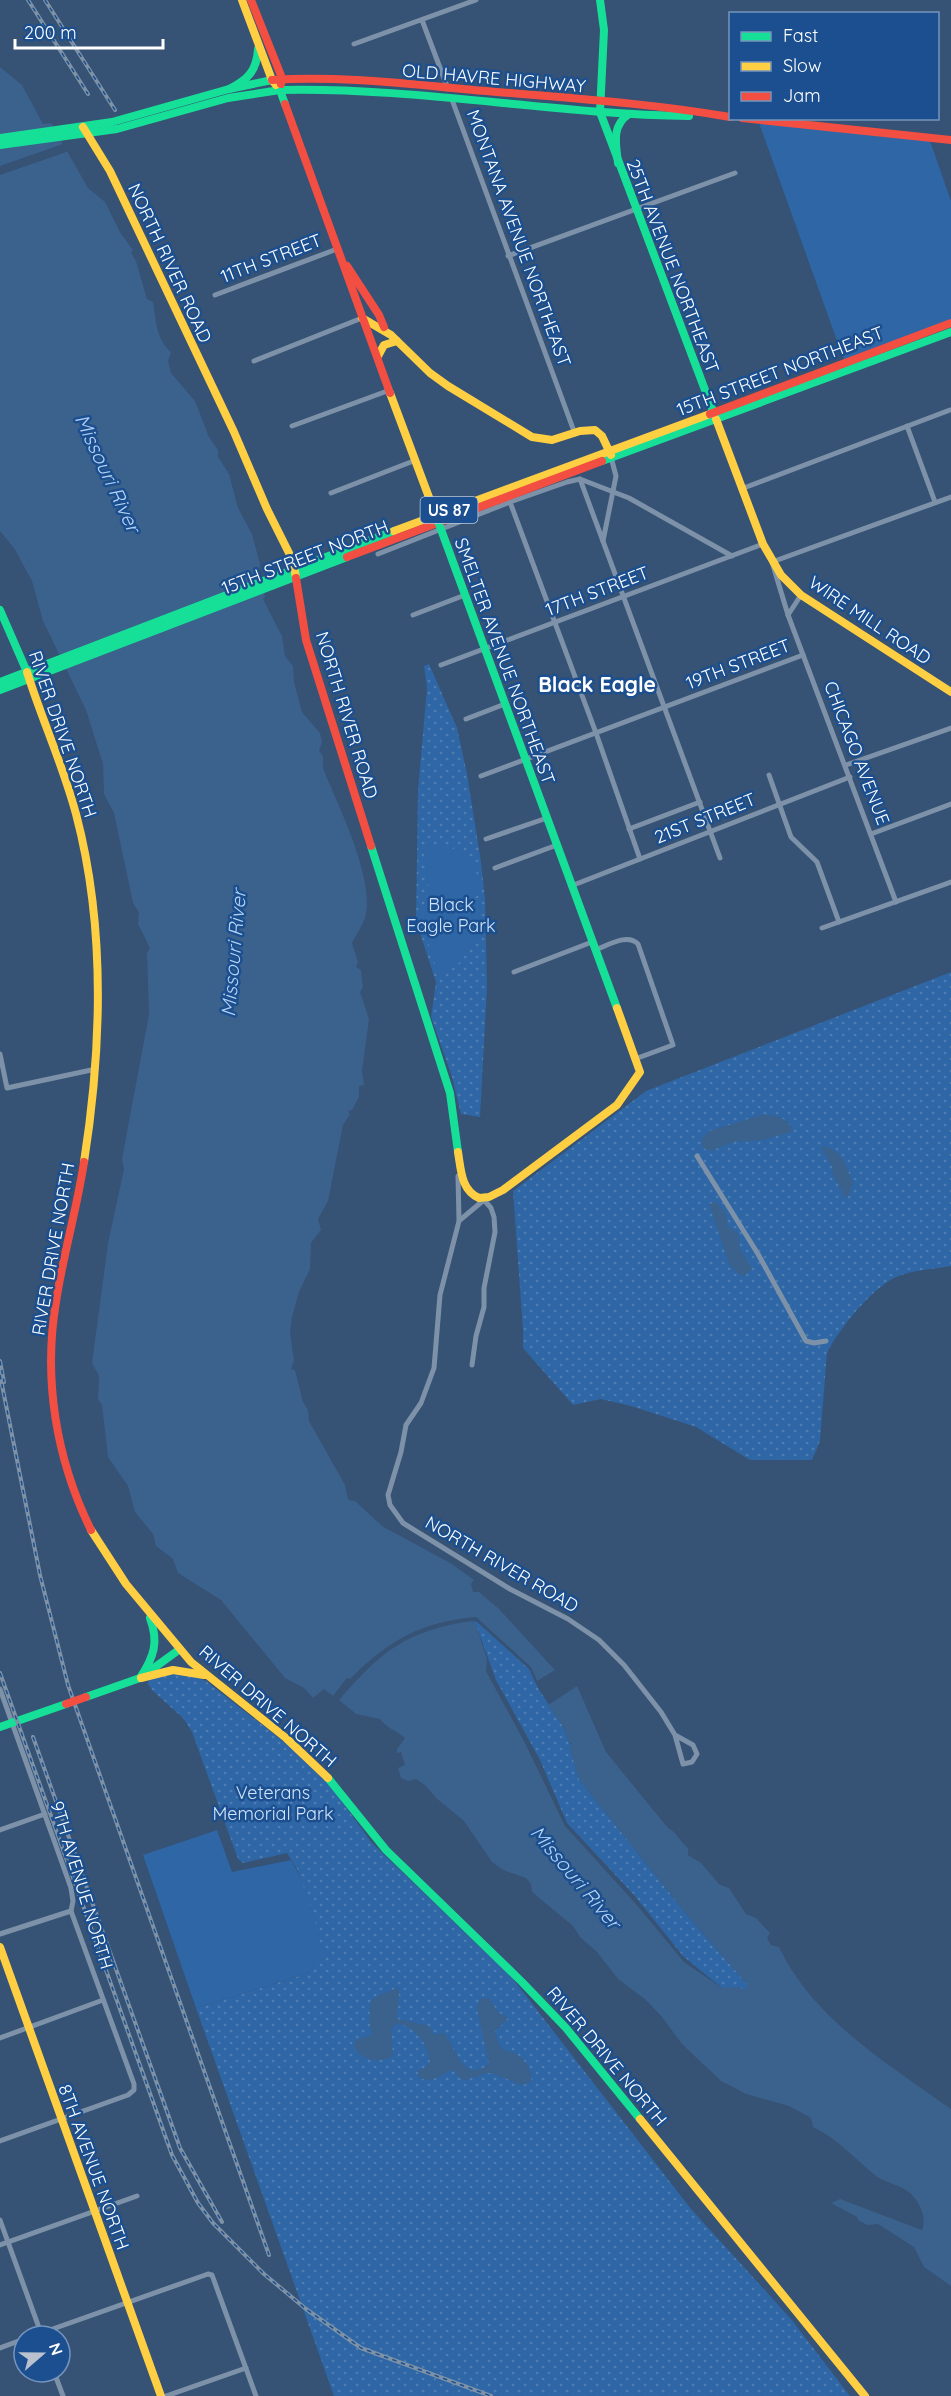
<svg xmlns="http://www.w3.org/2000/svg" width="951" height="2396" viewBox="0 0 951 2396" font-family="Quicksand,sans-serif">
<style>
.grass{fill:url(#grass-dots)}
.garden{fill:#2f66a5}
.water{fill:#3b618d}
.pier{fill:#365274}
.lines{fill:none;stroke-linecap:round;stroke-linejoin:round}
.street{stroke:#7d92a8;stroke-width:5}
.fast{stroke:#16e098;stroke-width:8}
.slow{stroke:#ffcf43;stroke-width:8}
.jam{stroke:#f24e42;stroke-width:8}
.rail-casing{stroke:#7e92a7;stroke-width:4}
.rail{stroke:#1b4f8f;stroke-width:1.5;stroke-dasharray:4.5;stroke-linecap:butt}
.fast-bridge{stroke:#16e098;stroke-width:8}
.jam-bridge{stroke:#f24e42;stroke-width:8}
.labels{text-anchor:middle;dominant-baseline:central;stroke-width:5;stroke-linejoin:round;paint-order:stroke}
.shield{fill:#1b4f8f;stroke:#bbcadd;stroke-width:1.5}
.shield-label{font-size:16px;font-weight:bold;fill:#fff}
.street-label{font-size:18px;fill:#fff;stroke:#1b4f8f}
.park-label{font-size:18px;fill:#cfe3fa;stroke:#1b4f8f}
.water-label{font-size:20px;font-style:italic;fill:#b5d3f5;stroke:#1b4f8f}
.quarter-label{font-size:21px;font-weight:bold;fill:#fff;stroke:#1b4f8f}
</style>
<defs>
<pattern id="grass-dots" width="8" height="8" patternUnits="userSpaceOnUse" patternTransform="scale(1.5)"><rect width="8" height="8" fill="#2f66a5"/><path d="M2 2h.1M6 6h.1" fill="none" stroke="#4e7db2" stroke-width="1.8" stroke-linecap="round"/></pattern>
</defs>
<rect width="100%" height="100%" fill="#365274"/>
<g class="grass">
<polygon points="429,664 457,728 467,774 481,862 485,899 487,987 480,1117 461,1114 452,1077 431,1017 436,982 416,921 418,790 427,688 424,666"/>
<path d="M 951,972 L 951,1266 C 934,1269 912,1270 896,1277 C 871,1289 839,1329 827,1353 L 820,1441 L 812,1460 L 750,1460 L 696,1427 L 631,1406 L 601,1399 L 573,1405 L 523,1348 L 523,1330 L 513,1191 L 646,1091 Z"/>
<polygon points="472,1621 477,1622 529,1669 538,1688 564,1728 568,1741 572,1745 579,1779 688,1916 747,1984 747,1989 745,1990 722,1988 683,1956 634,1895 567,1823 540,1760 496,1680 476,1625"/>
<polygon points="172,1674 191,1675 206,1681 303,1757 323,1776 372,1843 513,1979 691,2209 791,2319 850,2396 334,2396 196,2008 308,1973 327,1953 319,1943 319,1937 297,1869 287,1853 243,1863 238,1859 192,1732 184,1719 153,1691 148,1684 149,1680"/>
</g>
<g class="garden">
<polygon points="758,120 929,138 951,201 951,323 845,363"/>
<path d="M 439,844 C 468,851 479,865 480,895 L 435,901 L 430,897 L 423,846 Z"/>
<path d="M 479,901 C 484,926 469,960 447,972 L 437,970 L 419,915 L 422,908 Z"/>
<path d="M 217,1830 L 232,1872 L 291,1860 C 303,1880 310,1905 317,1928 C 321,1942 317,1941 328,1953 L 308,1973 L 196,2008 L 143,1855 Z"/>
</g>
<g class="water">
<path d="M 0,67 L 22,85 L 43,124 L 51,123 L 88,188 L 105,202 L 120,232 L 133,250 L 131,253 L 136,261 L 147,299 L 153,302 C 156,320 156,339 171,352 L 168,361 L 171,373 L 195,401 L 209,437 L 218,450 L 218,457 L 229,474 L 238,508 L 252,534 L 260,564 L 259,575 L 265,597 L 263,599 L 282,636 L 285,656 L 293,666 L 294,682 L 302,712 L 320,733 L 322,742 L 319,751 L 323,756 L 323,768 C 338,806 376,880 365,918 C 362,926 356,935 352,943 L 358,962 L 356,967 L 361,970 L 363,988 L 360,992 L 369,1019 L 362,1071 L 364,1085 L 359,1086 L 359,1097 L 352,1110 L 348,1111 L 350,1114 L 343,1125 L 328,1201 L 318,1219 L 321,1230 L 311,1243 L 310,1269 L 299,1292 L 292,1317 L 290,1332 L 294,1361 L 291,1369 L 295,1370 L 303,1402 L 308,1410 L 309,1421 L 345,1485 L 348,1499 L 352,1501 L 354,1500 L 382,1526 L 452,1564 L 474,1580 L 471,1584 L 473,1592 L 479,1592 L 499,1609 L 555,1670 L 537,1681 L 531,1667 L 476,1617 C 421,1622 389,1640 350,1679 L 347,1678 L 333,1696 L 324,1689 L 313,1698 L 304,1688 L 285,1678 L 221,1600 L 178,1573 L 173,1559 L 156,1546 L 153,1534 L 135,1512 L 128,1486 L 108,1457 L 102,1405 L 98,1399 L 99,1376 L 92,1363 L 108,1243 L 124,1169 L 122,1159 L 149,1014 L 147,953 L 150,948 L 138,924 L 139,912 L 133,903 L 114,813 L 104,794 L 103,764 L 86,710 L 43,621 L 32,581 L 14,548 L 0,531 Z"/>
<path d="M 761,1115 C 775,1115 783,1116 792,1127 L 791,1132 L 762,1140 L 733,1142 L 711,1151 L 705,1149 L 702,1145 L 703,1137 L 710,1131 Z"/>
<path d="M 821,1147 C 840,1146 847,1168 853,1183 L 848,1197 L 845,1197 L 832,1173 L 833,1168 Z"/>
<path d="M 715,1201 L 726,1214 L 728,1227 L 738,1233 L 740,1249 L 752,1269 L 744,1276 C 738,1274 733,1270 730,1264 C 722,1246 717,1224 709,1205 Z"/>
<path d="M 472,1621 L 476,1625 L 487,1659 L 486,1671 L 525,1743 L 565,1826 L 636,1904 L 684,1962 L 722,1988 L 738,1987 L 745,1990 L 747,1988 L 747,1984 L 688,1916 L 579,1779 L 569,1747 L 572,1744 L 568,1741 L 564,1728 L 548,1705 L 577,1686 L 606,1752 L 668,1828 C 677,1832 680,1842 688,1848 L 688,1855 L 701,1863 L 720,1885 L 729,1888 L 746,1914 L 756,1918 L 770,1933 L 767,1938 L 771,1945 L 779,1947 C 813,2019 888,2064 951,2109 L 951,2286 L 924,2267 L 914,2247 L 878,2224 L 867,2225 L 858,2220 L 857,2217 L 831,2203 L 840,2199 L 922,2230 C 927,2217 920,2203 910,2193 C 901,2185 886,2183 876,2176 C 855,2159 838,2139 813,2127 L 811,2118 L 789,2106 L 746,2094 L 721,2081 L 682,2044 L 662,2017 L 646,2000 L 618,1979 L 597,1952 L 580,1937 L 573,1926 L 532,1892 L 531,1884 L 526,1878 L 503,1870 L 492,1862 L 464,1821 L 436,1798 L 426,1786 L 416,1779 L 408,1781 L 401,1778 L 398,1768 L 405,1765 L 401,1752 L 397,1753 L 397,1749 L 405,1738 C 397,1731 385,1727 380,1719 L 356,1714 L 339,1700 C 380,1652 407,1630 472,1621 Z"/>
<path d="M 397,1987 L 399,1992 L 397,2019 L 429,2026 L 434,2035 L 444,2033 C 457,2048 462,2085 489,2064 L 477,2008 L 480,1999 L 489,1998 L 498,2012 L 508,2018 L 495,2032 C 496,2038 499,2046 504,2050 C 509,2054 508,2050 514,2053 C 524,2057 533,2071 531,2081 L 522,2085 L 492,2073 L 486,2073 L 466,2080 L 461,2079 L 453,2070 C 440,2074 430,2086 418,2076 L 418,2070 L 425,2068 L 430,2062 C 428,2044 416,2027 397,2023 L 391,2029 L 393,2056 C 381,2064 359,2060 354,2046 L 356,2040 L 372,2035 L 369,2020 L 371,2001 C 378,1993 389,1994 397,1987 Z"/>
</g>
<polygon class="pier" points="66,143 69,151 0,175 0,166"/>
<g class="lines">
<g class="street">
<polyline points="422,20 448,89"/>
<polyline points="354,44 476,0"/>
<polyline points="451,97 575,434"/>
<polyline points="508,256 735,173"/>
<polyline points="215,295 337,249"/>
<polyline points="254,361 362,318"/>
<polyline points="292,426 390,390"/>
<polyline points="907,426 935,502"/>
<polyline points="580,479 720,858"/>
<polyline points="741,489 950,410"/>
<polyline points="331,493 416,460"/>
<polyline points="510,502 596,733 640,859"/>
<polyline points="603,541 616,476 611,457"/>
<polyline points="378,554 510,502 567,482 580,479 629,498 732,556"/>
<polyline points="413,615 465,595"/>
<polyline points="788,615 801,595"/>
<polyline points="441,665 763,544"/>
<polyline points="466,719 505,704"/>
<polyline points="846,765 951,728"/>
<polyline points="769,775 791,837 817,862 839,922"/>
<polyline points="481,776 803,655"/>
<polyline points="629,829 700,802"/>
<polyline points="871,834 951,804"/>
<polyline points="486,839 547,818"/>
<polyline points="495,868 557,845"/>
<polyline points="571,886 850,777"/>
<polyline points="896,902 788,615 772,562 951,497"/>
<polyline points="822,928 951,882"/>
<path d="M 595,950 C 609,945 627,933 638,944 L 673,1045 L 635,1059"/>
<polyline points="514,972 592,942"/>
<polyline points="0,1054 7,1088 96,1069"/>
<polyline points="697,1156 758,1254 806,1341 814,1343 826,1341"/>
<polyline points="458,1176 459,1221 440,1295 434,1368 421,1403 406,1425 401,1452 388,1495 390,1505 403,1523 510,1589 568,1619 599,1640 624,1665 661,1712 675,1735 683,1764 692,1762 697,1754 693,1745 675,1735"/>
<polyline points="460,1220 484,1200 491,1208 494,1217 495,1232 484,1288 484,1307 476,1336 472,1365"/>
<polyline points="0,1689 71,1888 73,1901 71,1911 134,2084 134,2090 128,2095 0,2141"/>
<polyline points="0,1830 45,1814"/>
<polyline points="0,1934 71,1911"/>
<polyline points="0,2038 103,2000"/>
<polyline points="0,2220 42,2336"/>
<polyline points="0,2245 137,2196"/>
<polyline points="33,2336 208,2274 212,2275 256,2396"/>
<polyline points="0,2348 24,2339"/>
<polyline points="54,2372 63,2396"/>
<polyline points="166,2396 246,2368"/>
</g>
<g class="fast">
<polyline points="600,0 604,30 600,112 716,419"/>
<path d="M 229,89 C 248,80 257,70 258,49"/>
<path d="M 280,90 C 417,87 552,114 689,116"/>
<polyline points="0,138 112,122 229,89 272,80"/>
<polyline points="0,145 117,129 228,98 280,90 285,104"/>
<path d="M 618,163 C 616,144 611,126 629,114"/>
<polyline points="602,461 951,332"/>
<polyline points="439,524 617,1008"/>
<polyline points="0,610 27,672"/>
<polyline points="0,682 394,531"/>
<polyline points="0,690 347,557"/>
<polyline points="371,846 450,1093 458,1152"/>
<path d="M 140,1678 C 154,1657 159,1642 150,1618"/>
<polyline points="86,1697 140,1678 180,1649"/>
<polyline points="0,1727 66,1704"/>
<polyline points="328,1778 386,1850 522,1982 566,2028 640,2119"/>
</g>
<g class="slow">
<polyline points="242,0 272,80 276,85"/>
<polyline points="83,127 110,171 234,432 267,509 293,561 296,578"/>
<polyline points="362,318 391,335 430,373 448,386 532,437 552,440 580,431 595,430 602,436 611,455"/>
<polyline points="378,356 384,345 397,341"/>
<polyline points="390,393 433,508"/>
<polyline points="716,419 763,544 781,575 801,595 951,692"/>
<polyline points="394,531 710,414"/>
<path d="M 27,672 C 42,720 63,765 76,814 C 106,927 102,1047 84,1162"/>
<path d="M 458,1152 C 461,1170 461,1190 479,1198 L 489,1197 L 503,1190 L 617,1105 L 640,1072 L 617,1008"/>
<polyline points="91,1530 126,1584 191,1662 286,1738 328,1778"/>
<polyline points="141,1678 173,1670 204,1675"/>
<polyline points="0,1947 161,2396"/>
<polyline points="640,2119 865,2396"/>
</g>
<g class="jam">
<polyline points="251,0 282,78 281,84"/>
<path d="M 272,80 C 341,75 416,85 486,91 C 567,98 649,103 730,117"/>
<polyline points="285,104 390,393"/>
<polyline points="742,118 951,140"/>
<polyline points="347,266 379,315 384,327"/>
<polyline points="710,414 951,323"/>
<polyline points="347,557 602,461"/>
<polyline points="296,578 306,640 371,846"/>
<path d="M 84,1162 C 77,1209 63,1255 56,1302 C 43,1379 56,1459 91,1530"/>
</g>
<g class="rail-casing">
<g id="rail">
<polyline points="28,0 88,94"/>
<polyline points="45,0 115,110"/>
<polyline points="0,1361 4,1382"/>
<polyline points="0,1375 40,1575 68,1685 269,2255"/>
<polyline points="0,1673 172,2155 198,2203 213,2223 264,2274 306,2309 361,2348 491,2396"/>
<polyline points="33,1737 180,2148 222,2222"/>
</g>
</g>
<use href="#rail" class="rail"/>
<polyline class="fast-bridge" points="433,508 439,524"/>
<polyline class="jam-bridge" points="66,1704 86,1697"/>
</g>
<g class="labels">
<rect class="shield" x="420.5" y="497" width="57" height="26" rx="4.5"/>
<g class="shield-label">
<text x="449" y="510">US 87</text>
</g>
<g class="street-label">
<text transform="translate(494 78) rotate(5)">OLD HAVRE HIGHWAY</text>
<text transform="translate(519 238) rotate(70)">MONTANA AVENUE NORTHEAST</text>
<text transform="translate(271 258) rotate(-21)">11TH STREET</text>
<text transform="translate(170 263) rotate(65)">NORTH RIVER ROAD</text>
<text transform="translate(673 266) rotate(69)">25TH AVENUE NORTHEAST</text>
<text transform="translate(780 371) rotate(-21)">15TH STREET NORTHEAST</text>
<text transform="translate(305 557) rotate(-21)">15TH STREET NORTH</text>
<text transform="translate(597 591) rotate(-21)">17TH STREET</text>
<text transform="translate(870 620) rotate(34)">WIRE MILL ROAD</text>
<text transform="translate(505 661) rotate(70)">SMELTER AVENUE NORTHEAST</text>
<text transform="translate(738 664) rotate(-21)">19TH STREET</text>
<text transform="translate(347 715) rotate(73)">NORTH RIVER ROAD</text>
<text transform="translate(63 734) rotate(71)">RIVER DRIVE NORTH</text>
<text transform="translate(857 753) rotate(69)">CHICAGO AVENUE</text>
<text transform="translate(705 818) rotate(-22)">21ST STREET</text>
<text transform="translate(53 1249) rotate(-80)">RIVER DRIVE NORTH</text>
<text transform="translate(502 1564) rotate(30)">NORTH RIVER ROAD</text>
<text transform="translate(268 1706) rotate(41)">RIVER DRIVE NORTH</text>
<text transform="translate(82 1885) rotate(73)">9TH AVENUE NORTH</text>
<text transform="translate(607 2056) rotate(50)">RIVER DRIVE NORTH</text>
<text transform="translate(94 2167) rotate(70)">8TH AVENUE NORTH</text>
</g>
<g class="park-label">
<text x="451" y="904">Black<tspan x="451" dy="21">Eagle Park</tspan></text>
<text x="273" y="1792">Veterans<tspan x="273" dy="21">Memorial Park</tspan></text>
</g>
<g class="water-label">
<text transform="translate(108 473) rotate(65)">Missouri River</text>
<text transform="translate(233 953) rotate(-85)">Missouri River</text>
<text transform="translate(576 1877) rotate(50)">Missouri River</text>
</g>
<g class="quarter-label">
<text x="597" y="684">Black Eagle</text>
</g>
</g>
<rect x="729" y="12" width="210" height="108" fill="#1b4f8f" stroke="#7695bc" stroke-width="1.5"/>
<rect x="741" y="32" width="30" height="9" fill="#16e098" stroke="#7695bc" stroke-width="1.5"/>
<text x="783" y="42" font-size="18" fill="#ffffff">Fast</text>
<rect x="741" y="62" width="30" height="9" fill="#ffcf43" stroke="#7695bc" stroke-width="1.5"/>
<text x="783" y="72" font-size="18" fill="#ffffff">Slow</text>
<rect x="741" y="92" width="30" height="9" fill="#f24e42" stroke="#7695bc" stroke-width="1.5"/>
<text x="783" y="102" font-size="18" fill="#ffffff">Jam</text>
<g transform="translate(42 2354) rotate(70)"><circle r="28" fill="#1b4f8f" stroke="#7695bc" stroke-width="1.5"/>
<path d="M0-4.5L10 22L0 15L-10 22Z" fill="#b9c2ce"/>
<text y="-9" font-size="16" font-weight="bold" text-anchor="middle" fill="#ffffff">N</text>
</g>
<path d="M15 39v9h148v-9" fill="none" stroke="#ffffff" stroke-width="3"/>
<text x="24" y="39" font-size="18" fill="#ffffff" stroke="#1b4f8f" stroke-width="4.5" paint-order="stroke">200 m</text>
</svg>
